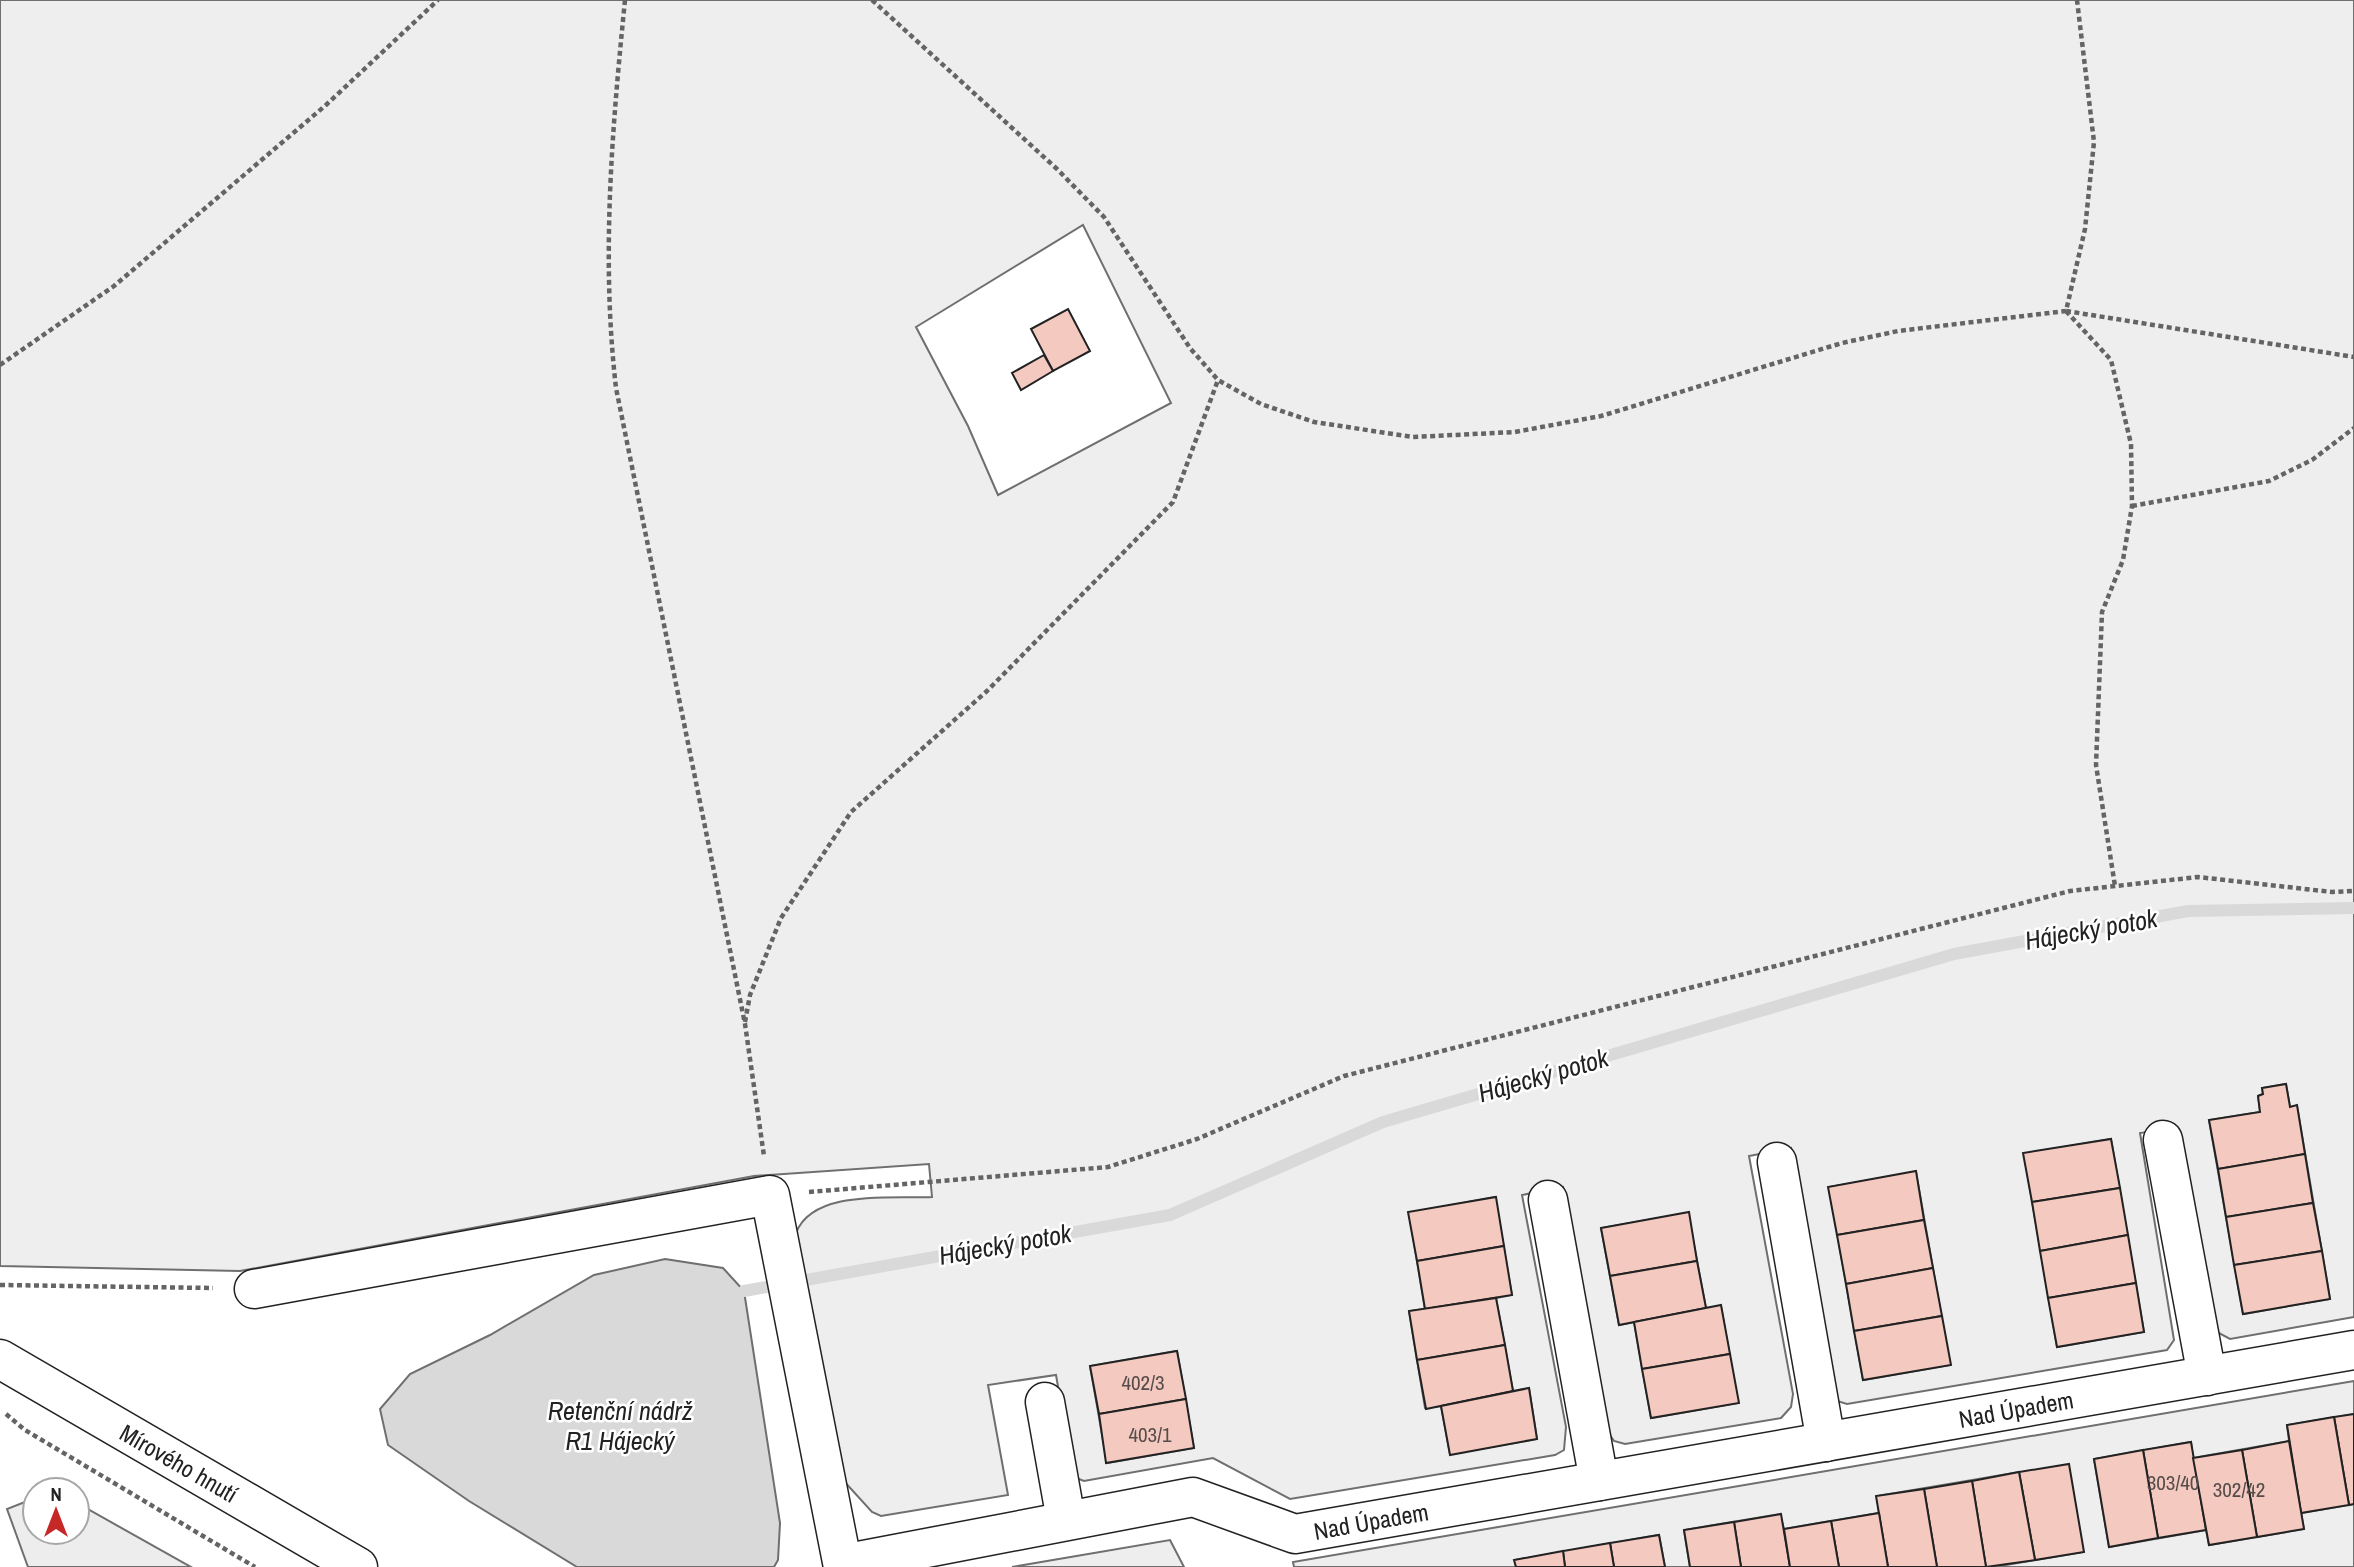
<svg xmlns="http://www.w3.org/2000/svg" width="2354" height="1567" viewBox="0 0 2354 1567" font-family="'Archivo Narrow',sans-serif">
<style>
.green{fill:#eee;stroke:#6f6f6f;stroke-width:2;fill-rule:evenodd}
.parking{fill:#ededed;stroke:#6f6f6f;stroke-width:2}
.water{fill:#d9d9d9;stroke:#6f6f6f;stroke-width:2}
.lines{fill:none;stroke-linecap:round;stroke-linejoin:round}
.stream{stroke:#d9d9d9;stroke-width:12}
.building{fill:#f3c9c0;stroke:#222;stroke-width:2}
.minor-casing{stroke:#222;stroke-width:41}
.major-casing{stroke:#222;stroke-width:41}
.path{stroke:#646464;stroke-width:4.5;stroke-dasharray:5 3.5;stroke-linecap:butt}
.minor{stroke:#fff;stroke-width:38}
.major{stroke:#fff;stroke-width:38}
.labels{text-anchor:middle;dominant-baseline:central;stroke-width:5;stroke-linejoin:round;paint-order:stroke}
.number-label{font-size:21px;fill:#564c4a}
.street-label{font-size:24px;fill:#222;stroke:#fff}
.water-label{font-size:26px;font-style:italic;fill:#222;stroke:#fff}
</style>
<rect width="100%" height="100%" fill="#fff"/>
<g class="green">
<path d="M 0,0 L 2354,0 L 2354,1317 L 2230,1339 L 2217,1332 L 2176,1128 L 2140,1133 L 2174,1340 L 2167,1350 L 1847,1404 L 1837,1401 L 1830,1386 L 1791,1148 L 1749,1156 L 1793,1394 L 1791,1407 L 1781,1418 L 1625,1444 L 1614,1441 L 1608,1432 L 1563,1187 L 1522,1195 L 1566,1427 L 1564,1450 L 1555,1455 L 1290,1499 L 1213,1458 L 1084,1481 L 1076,1478 L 1072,1468 L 1056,1375 L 988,1385 L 1008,1495 L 881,1516 L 872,1512 L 842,1479 L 796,1233 C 813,1189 891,1199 932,1197 L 929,1164 L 754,1176 L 240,1271 L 0,1266 ZM 1083,225 L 1171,403 L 998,495 L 968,426 L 916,327 ZM 2286,1084 L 2290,1107 L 2297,1106 L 2330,1299 L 2243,1314 L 2209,1120 L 2260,1112 L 2258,1096 L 2263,1094 L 2262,1088 ZM 2111,1139 L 2144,1332 L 2057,1347 L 2024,1154 ZM 1916,1172 L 1950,1365 L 1863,1380 L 1829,1187 ZM 1495,1197 L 1512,1295 L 1496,1298 L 1513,1391 L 1529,1388 L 1537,1439 L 1450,1454 L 1441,1406 L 1425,1408 L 1409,1311 L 1425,1309 L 1409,1213 ZM 1688,1213 L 1706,1308 L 1721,1306 L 1738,1403 L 1651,1418 L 1634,1322 L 1619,1325 L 1601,1228 ZM 1177,1351 L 1194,1448 L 1107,1463 L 1090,1366 Z"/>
<polygon points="2354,1381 2354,1414 2287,1425 2289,1441 2193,1458 2191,1442 2094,1459 2109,1547 2206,1530 2209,1545 2304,1529 2301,1513 2354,1504 2354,1567 1994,1567 2083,1552 2019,1472 1877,1496 1879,1513 1784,1529 1780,1514 1684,1530 1690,1567 1665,1567 1659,1535 1515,1560 1516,1567 1294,1567 1293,1562"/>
<polygon points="1170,1540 1184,1567 1012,1567"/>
</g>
<polygon class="parking" points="35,1498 35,1532 77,1532 77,1503 191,1567 28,1567 7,1509"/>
<polygon class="water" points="665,1259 723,1268 744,1291 780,1523 778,1560 774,1567 577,1567 469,1501 388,1445 380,1409 410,1374 490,1335 594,1275"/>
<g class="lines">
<polyline class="stream" points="744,1291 1170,1215 1383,1122 1954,954 2188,911 2354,908"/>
</g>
<g class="building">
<polygon points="1068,309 1090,351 1053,371 1031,329"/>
<polygon points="1044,355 1053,371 1021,390 1012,373"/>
<polygon points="2286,1084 2290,1107 2297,1105 2305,1154 2218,1169 2209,1120 2260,1112 2258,1096 2263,1094 2262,1088"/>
<polygon points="2111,1139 2120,1188 2032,1202 2023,1153"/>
<polygon points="2305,1154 2313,1203 2226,1217 2218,1169"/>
<polygon points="1916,1171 1924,1220 1837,1235 1828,1187"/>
<polygon points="2120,1188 2128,1235 2040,1251 2032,1202"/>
<polygon points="1496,1197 1504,1246 1417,1261 1408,1212"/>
<polygon points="2313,1203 2322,1251 2234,1265 2226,1217"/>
<polygon points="1689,1212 1697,1261 1610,1276 1601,1228"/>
<polygon points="1924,1220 1933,1268 1846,1284 1837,1235"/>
<polygon points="2128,1235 2136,1283 2048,1298 2040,1251"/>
<polygon points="1504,1246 1512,1295 1425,1309 1417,1261"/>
<polygon points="2322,1251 2330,1299 2243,1314 2234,1265"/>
<polygon points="1697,1261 1706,1308 1619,1325 1610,1276"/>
<polygon points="1933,1268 1942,1316 1854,1331 1846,1284"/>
<polygon points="2136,1283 2144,1332 2057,1347 2048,1298"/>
<polygon points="1496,1298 1505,1345 1417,1360 1409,1311"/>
<polygon points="1721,1305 1730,1354 1642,1369 1634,1322"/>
<polygon points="1942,1316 1951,1365 1863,1380 1854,1331"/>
<polygon points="1505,1345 1513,1391 1426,1409 1417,1360"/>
<polygon points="1177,1351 1186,1399 1099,1414 1090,1366"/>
<polygon points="1730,1354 1739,1403 1651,1418 1642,1369"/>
<polygon points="1529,1388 1537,1439 1450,1455 1441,1406"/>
<polygon points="1186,1399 1194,1448 1106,1463 1099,1414"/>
<polygon points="2354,1414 2354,1504 2349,1505 2334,1417"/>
<polygon points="2334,1417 2349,1505 2301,1513 2287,1425"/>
<polygon points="2289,1441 2304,1529 2257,1537 2242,1450"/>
<polygon points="2191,1442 2206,1530 2158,1538 2143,1450"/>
<polygon points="2143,1450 2158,1538 2109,1547 2094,1459"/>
<polygon points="2242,1450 2257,1537 2209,1545 2193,1458"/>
<polygon points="2069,1464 2084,1552 2035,1560 2019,1472"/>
<polygon points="2019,1472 2035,1560 1986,1567 1972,1481"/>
<polygon points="1972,1481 1986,1567 1937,1567 1924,1489"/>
<polygon points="1924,1489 1937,1567 1888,1567 1876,1496"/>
<polygon points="1879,1513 1888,1567 1839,1567 1831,1521"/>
<polygon points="1781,1514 1790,1567 1741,1567 1734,1522"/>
<polygon points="1831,1521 1839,1567 1790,1567 1784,1529"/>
<polygon points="1734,1522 1741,1567 1690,1567 1684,1530"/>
<polygon points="1659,1535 1665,1567 1614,1567 1610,1543"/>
<polygon points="1610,1543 1614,1567 1565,1567 1563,1551"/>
<polygon points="1563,1551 1565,1567 1516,1567 1514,1560"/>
</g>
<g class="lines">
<g class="minor-casing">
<g id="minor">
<polyline points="2163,1140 2207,1376"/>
<polyline points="1777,1162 1826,1442"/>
<polyline points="1548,1200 1599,1481"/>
<polyline points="254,1289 770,1195 843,1567"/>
<polyline points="1045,1402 1066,1520"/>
<polyline points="843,1564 1193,1497 1295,1534 2354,1350"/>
</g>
</g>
<g class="major-casing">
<polyline id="major" points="0,1359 358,1567"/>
</g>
<g class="path">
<path d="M 625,0 C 612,130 601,258 616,388 L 745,1024 L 764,1156"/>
<polyline points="872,0 1057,169 1104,217 1190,348 1218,380 1261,404 1314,422 1413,437 1515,432 1601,416 1842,343 1898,331 2066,311 2085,229 2094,142 2077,0"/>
<polyline points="2066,311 2111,360 2131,444 2132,506 2123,560 2102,612 2096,765 2115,886"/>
<polyline points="2066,311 2354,357"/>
<polyline points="0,365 114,286 326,105 438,0"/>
<polyline points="2132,506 2269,481 2312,460 2354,428"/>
<polyline points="745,1022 750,995 781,918 851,812 987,691 1173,502 1218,380"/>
<polyline points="809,1192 1108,1167 1197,1139 1344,1076 2070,891 2198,877 2332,892 2354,891"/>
<polyline points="0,1285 213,1288"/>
<polyline points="6,1414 25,1430 255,1567"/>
</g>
<use href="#minor" class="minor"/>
<use href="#major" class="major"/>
</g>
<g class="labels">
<g class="number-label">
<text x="1143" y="1382">402/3</text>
<text x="1150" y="1434">403/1</text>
<text x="2173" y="1482">303/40</text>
<text x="2239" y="1489">302/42</text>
</g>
<g class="street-label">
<text transform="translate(2016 1409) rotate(-10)">Nad Úpadem</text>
<text transform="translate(179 1463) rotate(30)">Mírového hnutí</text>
<text transform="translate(1371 1521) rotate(-10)">Nad Úpadem</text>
</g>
<g class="water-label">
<text transform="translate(2091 929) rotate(-10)">Hájecký potok</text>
<text transform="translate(1543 1075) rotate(-16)">Hájecký potok</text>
<text transform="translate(1005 1244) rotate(-10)">Hájecký potok</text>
<text x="620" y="1410">Retenční nádrž<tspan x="620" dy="30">R1 Hájecký</tspan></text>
</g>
</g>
<g transform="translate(56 1511)"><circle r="33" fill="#ffffff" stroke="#a7a7a7" stroke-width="2"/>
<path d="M0-5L12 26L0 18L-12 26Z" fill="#c62828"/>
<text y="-10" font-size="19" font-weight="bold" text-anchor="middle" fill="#222222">N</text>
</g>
</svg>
